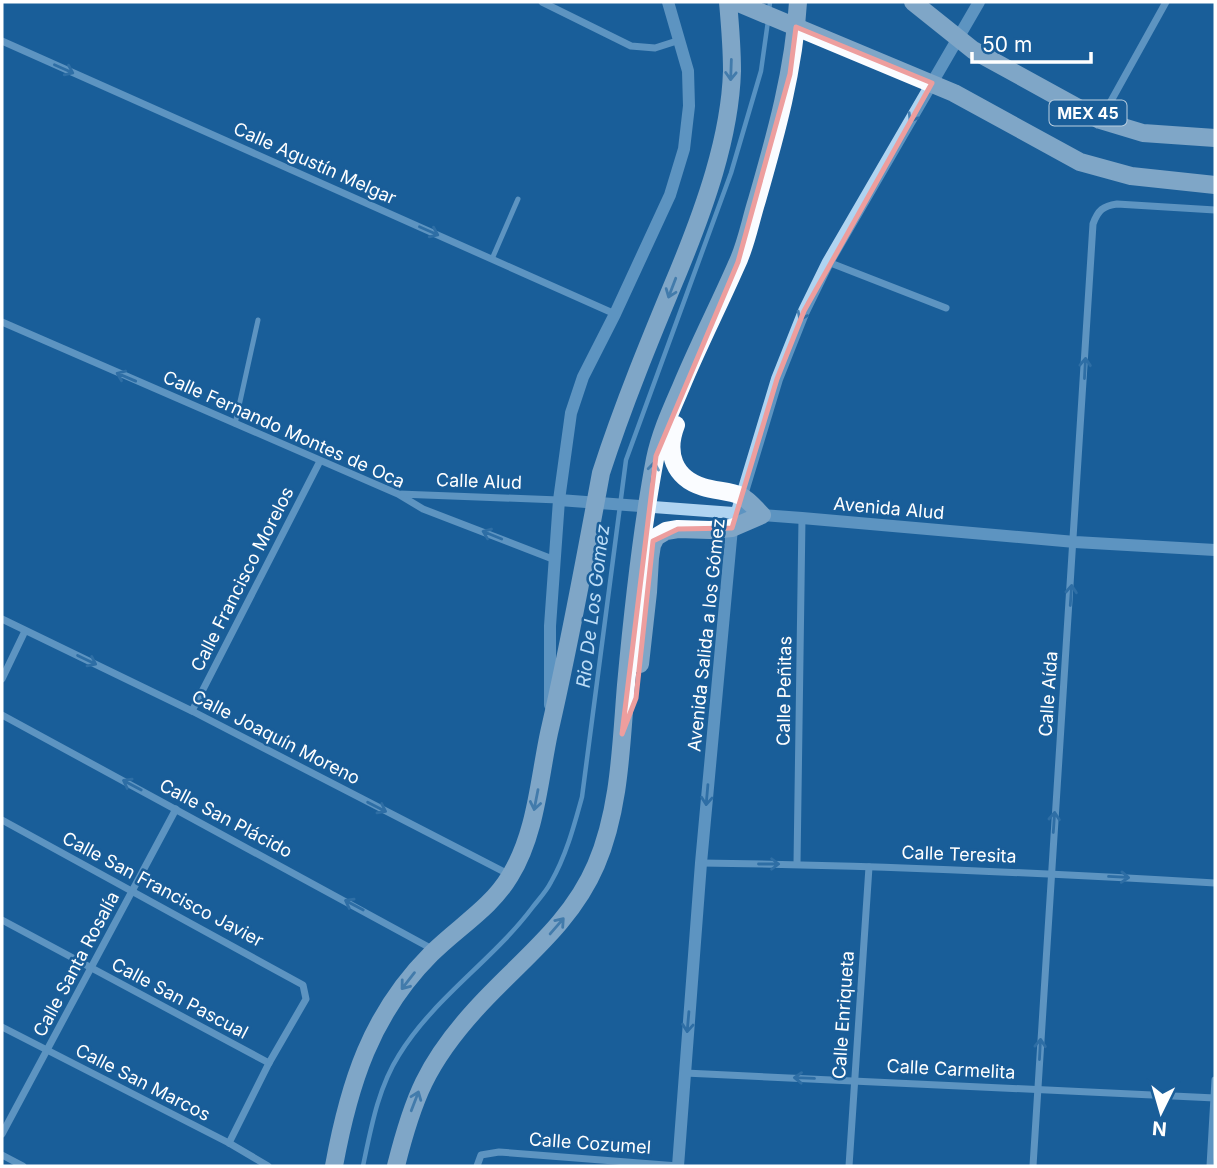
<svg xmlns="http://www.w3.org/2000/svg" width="1217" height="1168" viewBox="0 0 1217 1168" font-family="Inter,sans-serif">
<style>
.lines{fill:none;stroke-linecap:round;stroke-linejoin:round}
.stream{stroke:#a3d0f3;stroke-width:4.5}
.service{stroke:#b0d4f1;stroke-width:5}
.minor{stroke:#b0d4f1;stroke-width:7}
.tertiary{stroke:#b0d4f1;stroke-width:12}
.primary{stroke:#fafcff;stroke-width:18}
.oneway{stroke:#4781b3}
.oneway2{stroke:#749dc2}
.marked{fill:none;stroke:#ed9e9e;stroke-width:5;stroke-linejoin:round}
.labels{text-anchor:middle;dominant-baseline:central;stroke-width:5;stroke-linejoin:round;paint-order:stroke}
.shield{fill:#1a5e99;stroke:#bacfe0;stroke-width:2}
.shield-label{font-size:16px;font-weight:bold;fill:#fff}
.street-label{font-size:18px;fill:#fff;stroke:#1a5e99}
.water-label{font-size:19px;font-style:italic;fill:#bcddf7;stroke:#1a5e99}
</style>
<rect width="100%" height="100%" fill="#1a5e99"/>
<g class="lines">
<g class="stream">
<polyline points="769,12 770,2"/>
<path d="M 363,1166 C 371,1128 378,1088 399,1055 C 434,998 492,961 532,908 C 538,900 546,892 551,882 C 566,856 574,826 582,797 L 626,460 L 731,173 L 761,71 L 768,21"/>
</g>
<g class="service">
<polyline points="492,259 518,199"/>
<polyline points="235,424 258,320"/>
</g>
<g class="minor">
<polyline points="542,2 631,46 655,48 680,40"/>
<polyline points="2,41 615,314"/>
<polyline points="1101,119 1166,2"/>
<polyline points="828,262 946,308"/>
<polyline points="2,322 398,494 423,509 555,560"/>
<polyline points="399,494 559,500"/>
<polyline points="2,619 192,711 510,875"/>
<polyline points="2,679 25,631"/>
<polyline points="192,711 320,461"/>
<polyline points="2,715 434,950"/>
<polyline points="2,820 303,985 306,999 269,1063 229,1143"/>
<path d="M 701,863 C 873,865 1044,873 1215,883"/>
<polyline points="797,864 802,518"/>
<polyline points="2,920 269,1063"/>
<polyline points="2,1027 229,1143 268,1166"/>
<polyline points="685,1073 1215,1098"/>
<polyline points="2,1134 176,809"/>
<polyline points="2,1155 23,1166"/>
<polyline points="477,1166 481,1155 499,1152 678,1166"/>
<polyline points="849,1166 869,867"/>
<path d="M 1033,1166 L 1093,224 C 1098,210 1103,206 1117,204 L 1215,210"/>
<polyline points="1210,1166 1215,1080"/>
</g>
<g class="tertiary">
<polyline points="559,500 802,518 1075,542 1215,550"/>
<polyline points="550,705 550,626 559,500 571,413 583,377 615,314 670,195 684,149 689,106 688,71 668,2"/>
<polyline points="678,1166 701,863 732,528 777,379 804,311 828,262 979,2"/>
</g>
<g class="primary">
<polyline points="736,2 954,93 1080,162 1131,176 1215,185"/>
<polyline points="913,2 973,50 1100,120 1143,133 1215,138"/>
<path d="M 640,664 L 648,592 L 650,558 L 652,545 L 656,537 L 666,531 L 678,529 L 710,530 L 732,528 L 762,515 C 756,509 749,500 741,496 C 730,491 715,491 703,487 C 674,478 665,453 676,425"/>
<path d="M 334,1166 C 349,1084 371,1014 431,954 C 458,927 491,908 510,876 C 536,834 539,780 549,733 C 569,647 585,560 601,473 C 623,405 651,337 679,270 C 704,209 730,138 732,71 C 732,48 730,24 728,2"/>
<path d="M 396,1166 C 413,1098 427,1063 475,1010 C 517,963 570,926 596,865 C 620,809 621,745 626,685 C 633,609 641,533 655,459 C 660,434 671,410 681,387 C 698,346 718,307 736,266 C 746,246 750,222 757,200 C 776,134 794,70 798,2"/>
</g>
</g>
<defs><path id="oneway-shaft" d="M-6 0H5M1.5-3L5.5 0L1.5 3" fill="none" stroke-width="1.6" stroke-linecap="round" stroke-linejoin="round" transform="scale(1.75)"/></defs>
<g class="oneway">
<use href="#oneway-shaft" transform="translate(64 69) rotate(24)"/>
<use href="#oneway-shaft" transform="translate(915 113) rotate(120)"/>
<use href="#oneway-shaft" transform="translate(429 231) rotate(24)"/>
<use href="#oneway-shaft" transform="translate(804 311) rotate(115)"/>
<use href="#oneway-shaft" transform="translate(1085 368) rotate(-87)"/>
<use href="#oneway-shaft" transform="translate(126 377) rotate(-157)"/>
<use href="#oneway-shaft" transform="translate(492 535) rotate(-158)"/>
<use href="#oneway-shaft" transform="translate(1071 595) rotate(-86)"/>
<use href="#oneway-shaft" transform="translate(87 660) rotate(26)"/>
<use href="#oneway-shaft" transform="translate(132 785) rotate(-152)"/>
<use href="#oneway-shaft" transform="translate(707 795) rotate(95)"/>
<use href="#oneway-shaft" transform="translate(377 807) rotate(27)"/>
<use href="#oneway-shaft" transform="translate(1054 822) rotate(-86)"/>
<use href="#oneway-shaft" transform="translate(769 864)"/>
<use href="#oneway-shaft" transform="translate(1119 877) rotate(3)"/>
<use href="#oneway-shaft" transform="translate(354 905) rotate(-152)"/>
<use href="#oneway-shaft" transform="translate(688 1022) rotate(95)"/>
<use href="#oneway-shaft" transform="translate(1040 1049) rotate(-87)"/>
<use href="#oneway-shaft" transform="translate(804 1078) rotate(-178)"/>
</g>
<g class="oneway2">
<use href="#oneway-shaft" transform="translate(731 70) rotate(92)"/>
<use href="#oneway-shaft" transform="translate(672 288) rotate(111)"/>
<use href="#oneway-shaft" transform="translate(653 472) rotate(-82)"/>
<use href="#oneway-shaft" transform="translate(536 800) rotate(101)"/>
<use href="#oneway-shaft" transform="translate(557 926) rotate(-49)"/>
<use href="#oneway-shaft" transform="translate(408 981) rotate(128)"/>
<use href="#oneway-shaft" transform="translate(415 1101) rotate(-69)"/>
</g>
<path d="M0 0H1217V1168H0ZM 796,27 L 932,83 L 804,311 L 777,379 L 732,528 L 678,529 L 653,541 L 636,698 L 622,734 L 656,456 L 738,262 L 790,74 Z" fill="#1a5e99" fill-opacity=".55" fill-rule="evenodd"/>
<path class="marked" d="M 796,27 L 932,83 L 804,311 L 777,379 L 732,528 L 678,529 L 653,541 L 636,698 L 622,734 L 656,456 L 738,262 L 790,74 Z"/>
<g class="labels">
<rect class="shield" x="1049.5" y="100.5" width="77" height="25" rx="5"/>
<g class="shield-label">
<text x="1088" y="113">MEX 45</text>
</g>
<g class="street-label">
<text transform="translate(315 163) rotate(24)">Calle Agustín Melgar</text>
<text transform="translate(284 429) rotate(24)">Calle Fernando Montes de Oca</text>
<text transform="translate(479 481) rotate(2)">Calle Alud</text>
<text transform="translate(889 508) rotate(5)">Avenida Alud</text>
<text transform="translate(242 579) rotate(-63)">Calle Francisco Morelos</text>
<text transform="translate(706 635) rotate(-84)">Avenida Salida a los Gómez</text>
<text transform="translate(784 691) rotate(-89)">Calle Peñitas</text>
<text transform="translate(1048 694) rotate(-86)">Calle Aída</text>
<text transform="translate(276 737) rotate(27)">Calle Joaquín Moreno</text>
<text transform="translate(226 818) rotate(28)">Calle San Plácido</text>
<text transform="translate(959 854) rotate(2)">Calle Teresita</text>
<text transform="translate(163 889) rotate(28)">Calle San Francisco Javier</text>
<text transform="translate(76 964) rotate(-62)">Calle Santa Rosalía</text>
<text transform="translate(180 998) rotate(28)">Calle San Pascual</text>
<text transform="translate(843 1015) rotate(-86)">Calle Enriqueta</text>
<text transform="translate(951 1069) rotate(3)">Calle Carmelita</text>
<text transform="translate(143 1082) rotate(27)">Calle San Marcos</text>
<text transform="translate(590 1143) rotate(4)">Calle Cozumel</text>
</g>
<g class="water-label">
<text transform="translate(593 606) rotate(-83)">Rio De Los Gomez</text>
</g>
</g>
<rect width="1217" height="1168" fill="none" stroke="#ffffff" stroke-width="7"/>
<g transform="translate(1161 1112) rotate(185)" stroke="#1a5e99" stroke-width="5" paint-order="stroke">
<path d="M0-5L12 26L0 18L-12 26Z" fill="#ffffff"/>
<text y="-10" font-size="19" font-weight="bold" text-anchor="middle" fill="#ffffff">N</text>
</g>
<path d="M972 52v10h119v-10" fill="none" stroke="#ffffff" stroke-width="3.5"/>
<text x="982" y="52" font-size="21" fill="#ffffff" stroke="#1a5e99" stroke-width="5" paint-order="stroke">50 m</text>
</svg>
